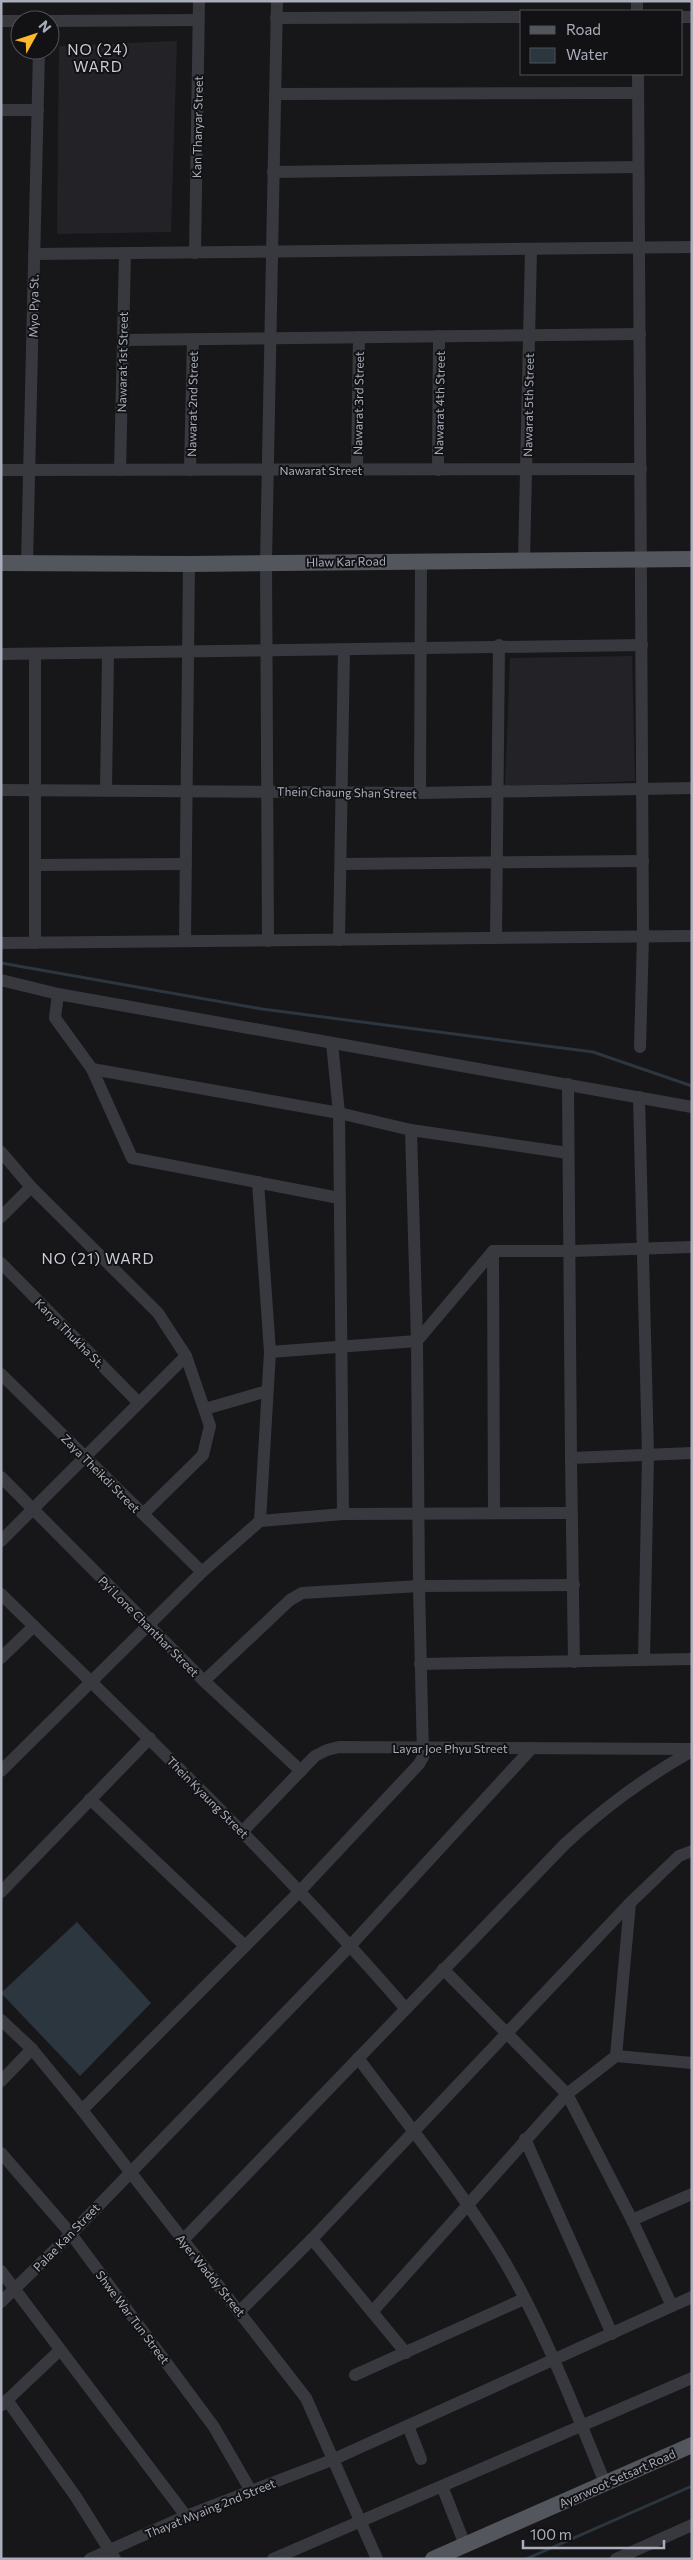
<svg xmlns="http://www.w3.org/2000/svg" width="693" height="2560" viewBox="0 0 693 2560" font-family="Commissioner,sans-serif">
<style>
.built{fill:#232327}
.water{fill:#2c363f}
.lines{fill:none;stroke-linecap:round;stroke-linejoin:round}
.stream{stroke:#2c363f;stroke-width:3}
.minor{stroke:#38393f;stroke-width:12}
.major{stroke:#54565e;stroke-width:16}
.labels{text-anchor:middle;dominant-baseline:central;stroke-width:4;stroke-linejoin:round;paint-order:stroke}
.street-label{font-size:12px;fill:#a9aeba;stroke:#121215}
.quarter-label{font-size:15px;letter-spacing:1px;fill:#cacdd6;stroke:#121215}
</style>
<rect width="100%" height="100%" fill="#17171a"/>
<g class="built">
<polygon points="177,41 171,232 57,234 59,46"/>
<polygon points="632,656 635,781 505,786 510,658"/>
</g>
<polygon class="water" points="77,1922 151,2003 80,2076 1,1993"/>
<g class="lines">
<g class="stream">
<polyline points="1,963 262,1009 593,1052 692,1086"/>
<polyline points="526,2559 692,2486"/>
</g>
<g class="minor">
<polyline points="637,1 637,11"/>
<polyline points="682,17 692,17"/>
<polyline points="276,18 522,17"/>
<polyline points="1,21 20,21"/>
<polyline points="50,21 198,20"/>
<polyline points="638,74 643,937 640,1047"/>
<polyline points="275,94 638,93"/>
<polyline points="1,110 38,110"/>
<polyline points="273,172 638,167"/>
<polyline points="195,253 199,1"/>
<polyline points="34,254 692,247"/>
<polyline points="123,340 640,334"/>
<polyline points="1,470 641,469"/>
<polyline points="120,470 125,253"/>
<polyline points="190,470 193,339"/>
<polyline points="357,470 359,337"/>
<polyline points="438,470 439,336"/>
<polyline points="524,560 531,250"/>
<polyline points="27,563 39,50"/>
<polyline points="1,654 642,645"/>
<polyline points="35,654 35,943"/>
<polyline points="1,790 420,793 692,788"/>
<polyline points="106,790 108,653"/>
<polyline points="420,793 421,561"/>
<polyline points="341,864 643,861"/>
<polyline points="36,865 186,864"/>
<polyline points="496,938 499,645"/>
<polyline points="339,940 344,650"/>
<polyline points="185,941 189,564"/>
<polyline points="268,941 266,562 277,1"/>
<polyline points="1,943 692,936"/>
<polyline points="1,980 58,994 692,1107"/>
<polyline points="58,994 55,1018 92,1069 132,1158 339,1198"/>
<polyline points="332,1043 339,1113 343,1514"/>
<polyline points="92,1069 339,1113 411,1130 568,1153"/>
<polyline points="568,1084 571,1458"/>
<polyline points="639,1097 648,1455 644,1660"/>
<polyline points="1,1152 31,1187 158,1313 186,1356 210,1426 203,1455 143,1514"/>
<polyline points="258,1182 270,1352 260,1521"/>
<polyline points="1,1217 31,1187"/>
<polyline points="493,1251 494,1513"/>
<polyline points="1,1263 139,1403"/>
<polyline points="270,1352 417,1341 411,1130"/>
<polyline points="1,1374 202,1572"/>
<polyline points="205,1409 267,1391"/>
<polyline points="1,1477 204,1681 301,1771"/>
<polyline points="1,1541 186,1356"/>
<path d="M 1,1594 C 139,1729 279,1862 406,2009"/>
<polyline points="1,1658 34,1626"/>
<polyline points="574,1662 571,1458 692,1453"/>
<polyline points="420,1664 692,1659"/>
<polyline points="204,1681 290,1600 302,1593 419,1586 574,1585"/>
<polyline points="1,1771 202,1572 260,1521 343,1514 571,1513"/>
<polyline points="90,1799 245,1946"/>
<polyline points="243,1831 315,1756 327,1750 339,1747 692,1749"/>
<polyline points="1,1892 150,1738"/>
<polyline points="443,1969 567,2094 632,2220 672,2306 692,2297"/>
<polyline points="1,2020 32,2049 82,2110 306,2398 377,2559"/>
<polyline points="616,2056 630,1903"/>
<path d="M 358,2058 C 405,2121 455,2182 497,2249 C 541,2320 573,2405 605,2483"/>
<polyline points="1,2081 32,2049"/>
<polyline points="82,2110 300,1891 419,1764 423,1757 419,1586 417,1341 493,1251 571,1251 692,1247"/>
<polyline points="525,2139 612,2334"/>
<polyline points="1,2153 71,2234 214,2427 251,2491"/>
<polyline points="632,2220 692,2194"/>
<polyline points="312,2239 406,2353"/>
<path d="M 183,2240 L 565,1844 C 606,1806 643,1779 692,1751"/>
<polyline points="1,2271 186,2516"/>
<polyline points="1,2302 71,2234 351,1945 532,1748"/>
<polyline points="240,2311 312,2239 630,1903 679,1856 692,1851"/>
<polyline points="372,2312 567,2094 616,2056 692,2063"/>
<polyline points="355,2375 524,2299"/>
<polyline points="7,2400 76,2497 115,2559"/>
<polyline points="2,2405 60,2350"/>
<polyline points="408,2426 421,2459"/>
<polyline points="442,2486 465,2545"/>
<polyline points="90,2559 186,2516 332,2460 672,2306"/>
<polyline points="273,2559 692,2378"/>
<polyline points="616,2559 692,2525"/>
</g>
<g class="major">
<polyline points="1,563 189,564 692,559"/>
<polyline points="433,2559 692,2445"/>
</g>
</g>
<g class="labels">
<g class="street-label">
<text transform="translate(197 127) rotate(-89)">Kan Tharyar Street</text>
<text transform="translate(33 306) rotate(-89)">Myo Pya St.</text>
<text transform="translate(122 362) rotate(-89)">Nawarat 1st Street</text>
<text transform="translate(358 403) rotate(-89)">Nawarat 3rd Street</text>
<text transform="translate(439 403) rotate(-89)">Nawarat 4th Street</text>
<text transform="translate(192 404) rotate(-89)">Nawarat 2nd Street</text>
<text transform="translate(528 405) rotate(-89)">Nawarat 5th Street</text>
<text x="321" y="470">Nawarat Street</text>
<text transform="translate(346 561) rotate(-1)">Hlaw Kar Road</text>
<text transform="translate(347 792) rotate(1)">Thein Chaung Shan Street</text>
<text transform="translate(70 1333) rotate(45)">Karya Thukha St.</text>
<text transform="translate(101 1473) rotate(45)">Zaya Theikdi Street</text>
<text transform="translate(149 1626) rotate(45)">Pyi Lone Chanthar Street</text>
<text x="450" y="1748">Layar Joe Phyu Street</text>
<text transform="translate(208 1797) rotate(45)">Thein Kyaung Street</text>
<text transform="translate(66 2237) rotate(-46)">Palae Kan Street</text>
<text transform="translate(211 2275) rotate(51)">Ayer Waddy Street</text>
<text transform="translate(133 2317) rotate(53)">Shwe War Tun Street</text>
<text transform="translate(617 2478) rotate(-24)">Ayarwoot Setsart Road</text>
<text transform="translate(210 2508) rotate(-22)">Thayat Myaing 2nd Street</text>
</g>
<g class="quarter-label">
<text x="98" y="49">NO (24)<tspan x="98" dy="17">WARD</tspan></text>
<text x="98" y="1258">NO (21) WARD</text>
</g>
</g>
<rect width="693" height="2560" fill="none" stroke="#a9aeba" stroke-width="5"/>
<rect x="520" y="10" width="162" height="65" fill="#121215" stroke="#4e5057"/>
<rect x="530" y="26" width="25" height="8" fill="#54565e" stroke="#4e5057"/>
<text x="566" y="35" font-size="15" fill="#a9aeba">Road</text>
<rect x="530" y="48" width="25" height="15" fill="#2c363f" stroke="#4e5057"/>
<text x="566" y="60" font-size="15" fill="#a9aeba">Water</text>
<g transform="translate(35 35) rotate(50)"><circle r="24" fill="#121215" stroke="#4e5057"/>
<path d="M0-4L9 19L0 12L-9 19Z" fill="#ffb92a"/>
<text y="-8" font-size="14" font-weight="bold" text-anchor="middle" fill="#a9aeba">N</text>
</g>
<path d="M523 2540v8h141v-8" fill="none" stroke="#a9aeba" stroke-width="2.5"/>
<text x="530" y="2540" font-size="15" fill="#a9aeba" stroke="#121215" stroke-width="4" paint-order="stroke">100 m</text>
</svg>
